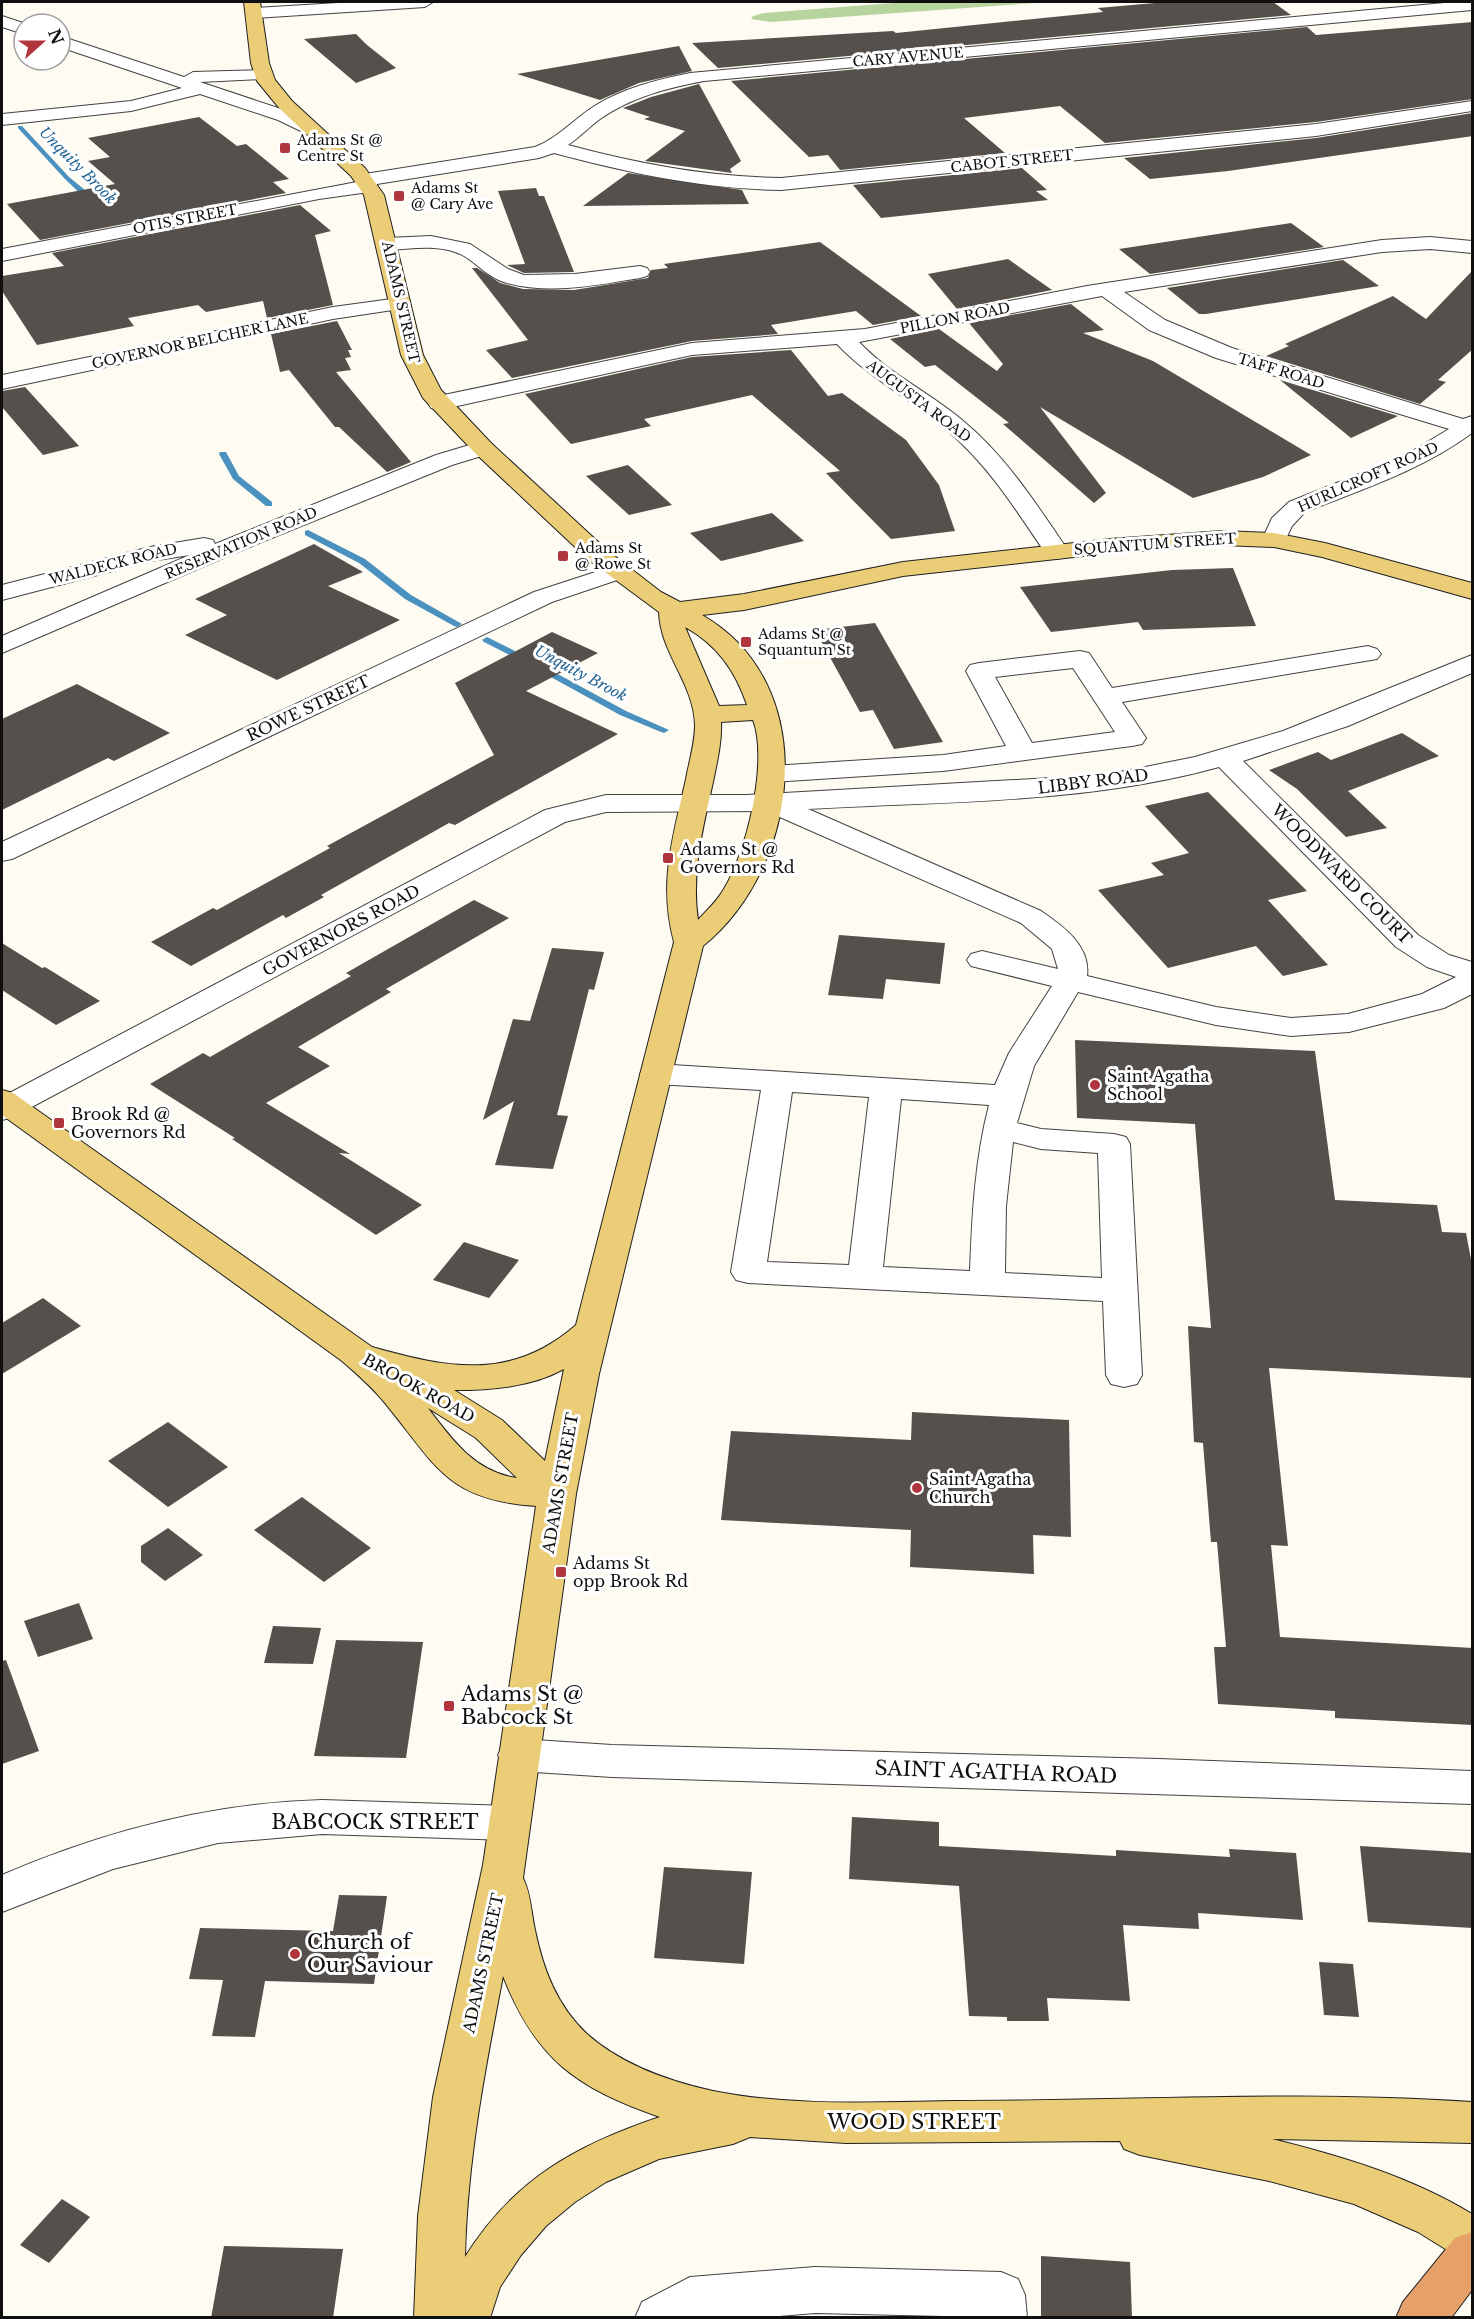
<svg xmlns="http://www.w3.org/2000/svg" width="1474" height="2319" viewBox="0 0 1474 2319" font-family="'Libre Baskerville',serif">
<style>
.forest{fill:#b7d49f}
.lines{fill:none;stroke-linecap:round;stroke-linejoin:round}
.stream{fill:#4a91bf;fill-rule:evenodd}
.building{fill:#56504c}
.minor-casing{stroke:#424242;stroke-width:2}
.major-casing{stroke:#202020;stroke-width:2}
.highway-casing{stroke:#202020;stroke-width:2}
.minor{fill:#fff;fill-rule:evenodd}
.major{fill:#eacd76;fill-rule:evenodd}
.highway{fill:#e5a169;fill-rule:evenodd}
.poi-dot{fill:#b0353c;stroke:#fff;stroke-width:2}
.labels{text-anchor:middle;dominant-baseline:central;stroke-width:6;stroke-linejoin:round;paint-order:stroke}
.far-street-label{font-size:14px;fill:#0f0f0f;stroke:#fff}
.far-poi-label{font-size:14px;fill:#0f0f0f;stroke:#fff;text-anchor:start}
.far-water-label{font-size:15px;font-style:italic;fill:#256494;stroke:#fff}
.street-label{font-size:16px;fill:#0f0f0f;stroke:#fff}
.poi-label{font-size:16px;fill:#0f0f0f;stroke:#fff;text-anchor:start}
.near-poi-label{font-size:20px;fill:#0f0f0f;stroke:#fff;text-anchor:start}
.near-street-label{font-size:20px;fill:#0f0f0f;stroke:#fff}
</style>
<rect width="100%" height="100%" fill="#fdfbf2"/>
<polygon class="forest" points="906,2 1049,2 771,22 751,19 753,16 764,13"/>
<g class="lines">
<g class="stream">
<polygon points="18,126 22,126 69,177 96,199 96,203 90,203 65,179 18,128"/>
<polygon points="220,452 226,452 239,476 272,502 272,506 266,506 233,479 219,454"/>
<polygon points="308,530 365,559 411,595 462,624 457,627 454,626 405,599 359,563 305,535 305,531"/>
<polygon points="487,637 529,658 531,660 529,662 523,662 484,642 482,640"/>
<polygon points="541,665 626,711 669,730 664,733 661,732 620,715 538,670 536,668"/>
</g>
</g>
<g class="building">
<polygon points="1166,2 1273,2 1291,15 718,68 692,43 893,31 896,33 1103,12 1098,8"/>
<polygon points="1473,22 1473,99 1316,122 1105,143 1060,106 964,118 1005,153 840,170 828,155 809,157 731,81 1307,27 1316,35"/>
<polygon points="356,34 367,45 396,68 356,83 304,39"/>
<polygon points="679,46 692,71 639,83 600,100 517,74"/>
<polygon points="699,84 741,161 730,169 732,173 645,161 685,131 644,119 650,117 623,108 651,97"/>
<polygon points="1473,113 1473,136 1228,171 1150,179 1124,158 1316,138"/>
<polygon points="199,117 237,146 246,144 289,179 273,182 286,193 40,240 7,204 115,184 88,161 110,157 88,138"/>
<polygon points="1022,168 1047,190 1036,191 1048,200 881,218 853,185"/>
<polygon points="628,173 742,190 749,204 583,206"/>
<polygon points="536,188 539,196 544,196 574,272 524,273 507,265 525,264 498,191"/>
<polygon points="300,205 331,231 315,235 333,305 267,318 263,301 206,312 198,305 128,318 134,326 37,345 2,291 2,276 64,266 52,253"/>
<polygon points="1291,223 1324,247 1150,274 1119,249"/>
<polygon points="820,242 921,316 873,325 856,311 771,325 778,334 692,341 512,378 486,350 528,340 472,268 477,268 500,283 523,289 574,290 648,278 651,270 668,268 664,264"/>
<polygon points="1008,259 1052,290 957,309 928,274"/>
<polygon points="1343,260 1379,286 1206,314 1199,314 1167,288"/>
<polygon points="1473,270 1473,349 1438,380 1446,382 1420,404 1266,356 1289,346 1285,344 1393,296 1426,319"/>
<polygon points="1071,304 1104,330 1083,333 1153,361 1311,455 1263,477 1193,498 1040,407 1106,493 1094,503 1003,424 1009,423 935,365 925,367 890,339 939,329 997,371 1003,364 969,323"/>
<polygon points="337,321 352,350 348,350 351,357 345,358 351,370 336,372 411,462 387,472 339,427 335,427 289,370 280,372 271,334"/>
<polygon points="791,350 828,396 842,393 906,440 939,485 955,531 891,539 826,473 840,471 752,395 644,419 651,426 571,444 525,394 692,357"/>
<polygon points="1280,380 1398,416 1351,438"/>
<polygon points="25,387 79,446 43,455 2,407 2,391"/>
<polygon points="628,465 672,505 629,515 586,476"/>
<polygon points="772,513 804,541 721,561 690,533"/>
<polygon points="314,544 363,572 328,586 400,620 277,680 185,635 227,615 195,599"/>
<polygon points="1233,568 1256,626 1143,630 1138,622 1051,632 1020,587 1172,570"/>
<polygon points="875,623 943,742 894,749 873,710 860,712 815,630"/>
<polygon points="552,632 598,653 526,691 618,734 455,825 449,823 321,895 324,897 286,918 283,915 191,966 151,942 213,908 217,910 330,848 327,846 494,755 455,683"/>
<polygon points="77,684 170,733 114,761 108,758 2,810 2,719"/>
<polygon points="1402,733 1439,756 1348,791 1387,828 1346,837 1297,789 1269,770 1318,752 1331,760"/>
<polygon points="1208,792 1307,891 1268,900 1328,965 1283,976 1256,946 1168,968 1098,890 1164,875 1151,863 1189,853 1145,806"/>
<polygon points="474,900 509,918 386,989 391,992 298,1047 330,1066 266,1103 350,1154 339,1153 422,1205 376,1235 232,1139 235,1138 150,1084 203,1053 210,1057 351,976 346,973"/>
<polygon points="839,935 945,943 940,984 886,979 883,999 828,995"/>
<polygon points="2,943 42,968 45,967 100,1001 56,1025 2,990"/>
<polygon points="552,948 604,952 594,990 589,989 557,1115 568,1116 553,1169 495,1165 514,1101 483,1120 513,1019 530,1021"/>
<polygon points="1075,1040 1315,1051 1335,1200 1437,1205 1442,1232 1466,1233 1473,1270 1473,1378 1269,1368 1288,1546 1271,1545 1280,1637 1473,1648 1473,1725 1335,1718 1335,1711 1218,1704 1214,1647 1226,1647 1217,1542 1211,1542 1203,1443 1194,1442 1188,1326 1211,1328 1195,1124 1077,1118"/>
<polygon points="464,1242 519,1260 489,1298 433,1280"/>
<polygon points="43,1298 81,1326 2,1374 2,1323"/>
<polygon points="912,1412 1069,1420 1071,1537 1033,1535 1034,1574 910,1567 911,1530 721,1520 731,1431 911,1440"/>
<polygon points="168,1422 228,1467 168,1507 108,1461"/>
<polygon points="302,1497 371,1548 324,1582 254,1530"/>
<polygon points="168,1528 203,1555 165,1581 141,1562 141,1546"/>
<polygon points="79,1603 93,1639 38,1657 24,1621"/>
<polygon points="273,1626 321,1628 313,1664 264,1663"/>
<polygon points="336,1640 423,1642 406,1758 314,1756"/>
<polygon points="6,1660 39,1751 2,1764 2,1661"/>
<polygon points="852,1817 939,1822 939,1846 1116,1856 1116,1850 1230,1857 1229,1849 1296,1853 1303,1920 1198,1913 1199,1929 1123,1925 1130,2001 1047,1998 1049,2021 1007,2021 1007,2017 969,2016 959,1886 849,1879"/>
<polygon points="1360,1846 1473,1853 1473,1928 1368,1922"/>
<polygon points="664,1867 752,1872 744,1964 654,1958"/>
<polygon points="339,1895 387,1896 374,1984 265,1981 255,2037 212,2036 223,1980 189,1979 200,1928 333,1931"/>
<polygon points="1319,1962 1353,1964 1359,2017 1324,2015"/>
<polygon points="62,2199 90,2217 49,2263 20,2245"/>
<polygon points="224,2246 343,2249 333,2318 211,2318"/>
<polygon points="1041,2256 1130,2262 1132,2318 1041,2318"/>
</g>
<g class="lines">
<g class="minor-casing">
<g id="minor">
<polygon points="355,2 433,2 425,7 255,18 247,13 255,8"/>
<path d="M 1455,2 L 1472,2 L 1472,10 L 704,81 C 667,88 632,97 600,119 C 589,127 580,137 568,145 C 638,164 708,177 781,178 L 1316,124 L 1472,101 L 1472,111 L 1316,136 L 781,190 C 703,189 629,173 554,153 L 539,158 L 377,184 L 376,190 L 369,192 L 319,199 L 2,261 L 2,249 L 357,182 L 358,176 L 365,174 L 535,147 C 558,138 573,120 593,107 C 623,88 656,80 690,73 Z"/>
<polygon points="2,16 26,24 24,24 24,34 2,27"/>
<polygon points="60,36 184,77 193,72 269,70 272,74 263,79 200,82 290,112 320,130 311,136 278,120 200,94 131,111 2,125 2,114 131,101 182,88 60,47"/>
<path d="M 431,236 L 470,244 L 508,269 L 524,275 L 575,274 L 640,266 L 647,268 L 650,272 L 647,276 L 640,278 C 597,285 550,295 507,283 C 490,279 479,265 464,256 C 441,243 412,249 387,250 L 380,248 L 377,244 L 380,240 L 387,238 Z"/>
<path d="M 1430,237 L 1472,241 L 1472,253 L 1430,249 L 1382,252 L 1124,292 L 1165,320 L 1232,348 L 1463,419 L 1472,416 L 1472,433 C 1422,470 1363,489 1305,512 L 1292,526 L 1283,545 L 1274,547 L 1265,545 L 1262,540 L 1272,518 L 1289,502 L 1404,456 L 1449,429 L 1216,358 L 1149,330 L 1102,296 L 859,342 C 889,374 929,392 962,420 C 1006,456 1037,505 1069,552 L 1066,557 L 1057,559 L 1048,557 C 1018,513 990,467 949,432 C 913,400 870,379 837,344 L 692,355 L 439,410 L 431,408 L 428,403 L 431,398 L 439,396 L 692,343 L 865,329 L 1087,286 L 1382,240 Z"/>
<polygon points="399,298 406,300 410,304 406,308 333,319 2,389 2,375 333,307"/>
<polygon points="483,441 491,443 495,448 491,453 452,465 235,553 2,653 2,636 190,555 151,561 2,600 2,585 150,547 204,538 213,540 215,544 436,455"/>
<polygon points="617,565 626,567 629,572 626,577 552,602 12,859 2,861 2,842 534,592"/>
<path d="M 1368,646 L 1377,649 L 1381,654 L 1377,659 L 1122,702 L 1146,738 L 1142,744 L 1132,746 L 943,771 L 772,782 L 762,780 L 758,774 L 762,768 L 772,766 L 943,755 L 1006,746 L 966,671 L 970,665 L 979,663 L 1080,651 L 1089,653 L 1112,688 ZM 1073,668 L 1115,732 L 1032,743 L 995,677 Z"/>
<path d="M 1472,655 L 1472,673 L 1348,726 L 1243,761 L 1418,935 L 1449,955 L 1472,962 L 1472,994 L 1444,1008 L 1349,1032 L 1291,1036 L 1216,1025 L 1078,992 L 1034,1066 L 1017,1123 L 1041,1129 L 1114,1134 L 1126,1137 L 1130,1144 L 1142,1375 L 1137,1384 L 1124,1387 L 1111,1384 L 1106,1375 L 1103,1301 L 748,1283 L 736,1280 L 731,1272 L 761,1090 L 656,1084 L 645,1081 L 640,1074 L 645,1067 L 656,1064 L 995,1085 L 1009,1053 L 1052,986 L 971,966 L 967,960 L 971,954 L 982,951 L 1058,969 L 1052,949 L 1021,923 L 766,811 L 606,812 L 565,822 L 13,1117 L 2,1120 L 2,1097 L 545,810 L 606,795 L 747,795 L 1105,775 L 1195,757 L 1283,731 ZM 1219,767 L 1396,947 L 1427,967 L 1456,977 L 1422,994 L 1348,1014 L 1291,1018 L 1216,1007 L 1087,976 C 1091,946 1063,926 1041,911 L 808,809 C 945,801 1086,804 1219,767 ZM 792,1092 L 869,1097 L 849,1265 L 767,1262 ZM 901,1099 L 989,1105 C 975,1159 972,1215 970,1271 L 883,1267 ZM 1013,1142 L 1041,1149 L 1098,1153 L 1102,1278 L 1005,1273 L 1006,1206 Z"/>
<polygon points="519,1739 612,1745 1159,1759 1472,1771 1472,1804 612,1777 519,1771 504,1767 498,1755 504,1743"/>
<path d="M 322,1800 L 509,1806 L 524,1811 L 530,1823 L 524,1835 L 509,1840 L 322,1834 L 218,1843 L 113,1869 L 2,1912 L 2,1875 C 104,1831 210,1803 322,1800 Z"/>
<polygon points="815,2267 1001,2272 1018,2279 1025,2295 1027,2318 815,2313 756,2318 635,2318 642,2302 690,2277"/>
</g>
</g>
<g class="major-casing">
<path id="major" d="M 244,2 L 260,2 L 269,63 L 275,80 L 292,101 L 365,168 L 384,195 L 423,355 L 441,390 L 491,443 L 608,551 L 661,592 L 680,602 L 744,594 L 903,562 L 1110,539 L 1222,531 L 1274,533 L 1325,543 L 1472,583 L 1472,599 L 1322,557 L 1274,547 L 1222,545 L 1110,553 L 903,576 L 744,610 L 702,615 C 823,684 801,867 703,946 L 599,1374 L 576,1494 L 523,1878 C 531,1894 531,1912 535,1930 C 543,1969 557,2006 587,2034 C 622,2065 668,2081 713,2091 C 793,2107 875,2102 955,2101 C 1127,2101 1301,2090 1472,2102 L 1472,2143 L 1272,2139 C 1341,2156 1411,2177 1472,2214 L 1472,2261 L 1455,2255 L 1418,2232 L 1354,2204 L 1269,2181 L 1140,2155 L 1124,2149 L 1120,2141 L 846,2143 L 750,2137 L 733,2144 L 659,2159 L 606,2182 L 575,2202 L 546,2226 L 521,2255 L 500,2287 L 490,2318 L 414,2318 L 418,2216 L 433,2097 L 483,1865 L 536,1506 C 446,1500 436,1465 385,1403 C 372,1387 357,1374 342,1361 L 2,1115 L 2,1090 L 13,1093 L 372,1347 C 447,1368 511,1382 576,1325 L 674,942 C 658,883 673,837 686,779 C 689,762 695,743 695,725 C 694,683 660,653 659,612 L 590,561 L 475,453 L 423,398 L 401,355 L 364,195 L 351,176 L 280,109 L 257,81 L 251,63 ZM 685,627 C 717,645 735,670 747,705 L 719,706 ZM 753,720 C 769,762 746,856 722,892 C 716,902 706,911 698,920 C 691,872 703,828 713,782 C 717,762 722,742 721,722 ZM 564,1369 L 545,1461 L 502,1420 L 454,1390 C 492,1390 531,1387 564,1369 ZM 428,1408 L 476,1438 L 517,1478 C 475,1472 452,1440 428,1408 ZM 503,1976 C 536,2060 577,2088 660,2117 C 576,2145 513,2180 465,2257 C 467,2162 485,2069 503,1976 Z"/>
</g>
<g class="highway-casing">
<polygon id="highway" points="1472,2232 1472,2290 1451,2318 1396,2318 1403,2302 1455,2238"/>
</g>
<use href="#minor" class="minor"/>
<use href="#major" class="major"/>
<use href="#highway" class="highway"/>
</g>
<g class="poi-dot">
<rect x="279" y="142" width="12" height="12" rx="3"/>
<rect x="393" y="190" width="12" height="12" rx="3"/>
<rect x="557" y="550" width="12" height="12" rx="3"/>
<rect x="740" y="636" width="12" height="12" rx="3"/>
<rect x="662" y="852" width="12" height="12" rx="3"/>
<circle cx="1095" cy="1085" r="6"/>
<rect x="53" y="1117" width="12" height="12" rx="3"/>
<circle cx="917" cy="1488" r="6"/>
<rect x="555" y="1566" width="12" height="12" rx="3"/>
<rect x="443" y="1700" width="12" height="12" rx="3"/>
<circle cx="295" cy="1954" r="6"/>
</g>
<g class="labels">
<g class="far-street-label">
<text transform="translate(908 57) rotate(-5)">CARY AVENUE</text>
<text transform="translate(1012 161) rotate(-6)">CABOT STREET</text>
<text transform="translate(185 219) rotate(-11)">OTIS STREET</text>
<text transform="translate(401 302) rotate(77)">ADAMS STREET</text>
<text transform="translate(955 318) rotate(-11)">PILLON ROAD</text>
<text transform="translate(200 341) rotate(-12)">GOVERNOR BELCHER LANE</text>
<text transform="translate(1281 371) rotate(17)">TAFF ROAD</text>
<text transform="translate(919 401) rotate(37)">AUGUSTA ROAD</text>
<text transform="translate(1368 477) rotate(-24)">HURLCROFT ROAD</text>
<text transform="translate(241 543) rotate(-23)">RESERVATION ROAD</text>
<text transform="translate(1155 544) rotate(-4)">SQUANTUM STREET</text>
<text transform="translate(113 564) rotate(-14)">WALDECK ROAD</text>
</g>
<g class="far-poi-label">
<text x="297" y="140">Adams St @<tspan x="297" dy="16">Centre St</tspan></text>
<text x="411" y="188">Adams St<tspan x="411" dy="16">@ Cary Ave</tspan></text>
<text x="575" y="548">Adams St<tspan x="575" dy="16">@ Rowe St</tspan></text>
<text x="758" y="634">Adams St @<tspan x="758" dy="16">Squantum St</tspan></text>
</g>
<g class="far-water-label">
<text transform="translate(78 165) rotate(45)">Unquity Brook</text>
<text transform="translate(581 673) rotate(28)">Unquity Brook</text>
</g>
<g class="street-label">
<text transform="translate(308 708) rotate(-25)">ROWE STREET</text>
<text transform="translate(1093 781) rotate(-7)">LIBBY ROAD</text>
<text transform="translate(1342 874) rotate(45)">WOODWARD COURT</text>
<text transform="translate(341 930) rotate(-28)">GOVERNORS ROAD</text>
<text transform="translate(419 1388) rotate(29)">BROOK ROAD</text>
<text transform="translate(560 1483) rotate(-80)">ADAMS STREET</text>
<text transform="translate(483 1963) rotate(-78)">ADAMS STREET</text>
</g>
<g class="poi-label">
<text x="680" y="849">Adams St @<tspan x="680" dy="18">Governors Rd</tspan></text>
<text x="1107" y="1076">Saint Agatha<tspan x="1107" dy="18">School</tspan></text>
<text x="71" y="1114">Brook Rd @<tspan x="71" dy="18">Governors Rd</tspan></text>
<text x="929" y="1479">Saint Agatha<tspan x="929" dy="18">Church</tspan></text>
<text x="573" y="1563">Adams St<tspan x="573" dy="18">opp Brook Rd</tspan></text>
</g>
<g class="near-poi-label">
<text x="461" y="1694">Adams St @<tspan x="461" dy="23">Babcock St</tspan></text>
<text x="307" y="1942">Church of<tspan x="307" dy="23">Our Saviour</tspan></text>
</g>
<g class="near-street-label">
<text transform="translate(996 1772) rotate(2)">SAINT AGATHA ROAD</text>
<text x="375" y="1822">BABCOCK STREET</text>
<text x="914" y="2122">WOOD STREET</text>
</g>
</g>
<rect width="1474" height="2319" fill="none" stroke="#0f0f0f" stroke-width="6"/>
<g transform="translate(42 42) rotate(69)"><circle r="28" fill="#ffffff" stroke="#9f9f9f" stroke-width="1.5"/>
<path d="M0-4.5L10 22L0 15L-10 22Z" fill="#b0353c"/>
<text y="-9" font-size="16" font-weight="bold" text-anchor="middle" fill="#0f0f0f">N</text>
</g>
</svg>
